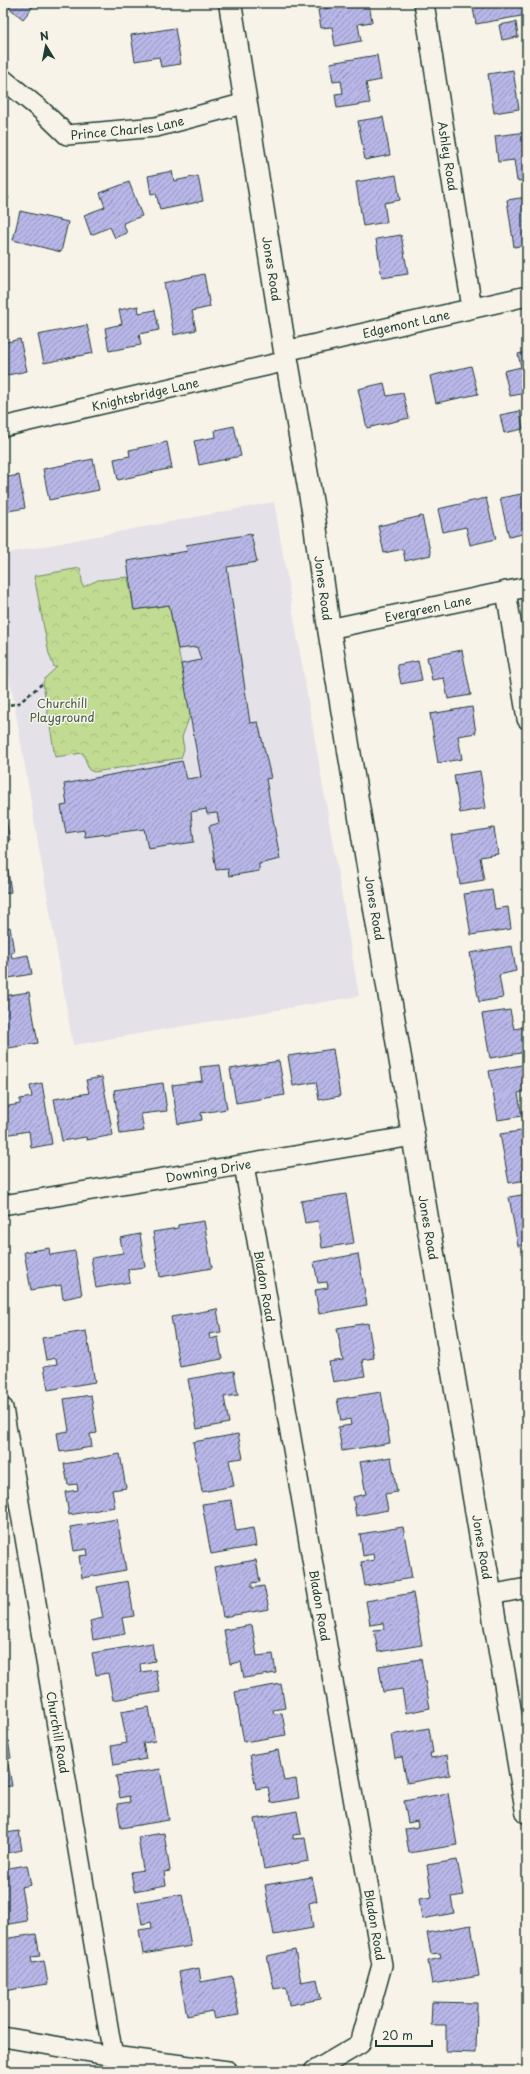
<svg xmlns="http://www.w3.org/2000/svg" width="530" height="2074" viewBox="0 0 530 2074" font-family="'Playpen Sans',sans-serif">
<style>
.built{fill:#e4e1e8}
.forest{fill:url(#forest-crowns);stroke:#708c63}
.building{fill:url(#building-hatch);stroke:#1f3d34}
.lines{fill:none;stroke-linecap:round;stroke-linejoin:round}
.street-casing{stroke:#1f3d34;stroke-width:22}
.secondary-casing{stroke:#1f3d34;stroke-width:25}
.path{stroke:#1f3d34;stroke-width:2.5;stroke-dasharray:4 3;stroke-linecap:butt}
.street{stroke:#f7f3e8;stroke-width:19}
.secondary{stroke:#f7f3e8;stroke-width:22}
.labels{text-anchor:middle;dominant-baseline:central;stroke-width:3;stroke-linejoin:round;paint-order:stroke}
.street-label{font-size:12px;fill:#1f3d34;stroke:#f7f3e8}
.park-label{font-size:12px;fill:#3f5d47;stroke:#f7f3e8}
</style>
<defs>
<pattern id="forest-crowns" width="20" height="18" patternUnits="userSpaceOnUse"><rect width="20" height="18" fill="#c1db92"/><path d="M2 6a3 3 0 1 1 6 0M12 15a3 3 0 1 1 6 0" fill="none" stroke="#a5bd7e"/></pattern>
<pattern id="building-hatch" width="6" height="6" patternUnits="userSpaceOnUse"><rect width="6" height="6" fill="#b9b6e8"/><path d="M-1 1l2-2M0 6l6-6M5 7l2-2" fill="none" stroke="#9695bd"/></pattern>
</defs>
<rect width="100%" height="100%" fill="#f7f3e8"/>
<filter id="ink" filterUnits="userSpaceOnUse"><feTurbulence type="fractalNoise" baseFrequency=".025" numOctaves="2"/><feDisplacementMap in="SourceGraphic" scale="8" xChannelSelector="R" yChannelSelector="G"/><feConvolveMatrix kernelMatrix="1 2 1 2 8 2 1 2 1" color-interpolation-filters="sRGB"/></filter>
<g filter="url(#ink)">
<polygon class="built" points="274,502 359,996 73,1045 3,639 3,554"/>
<polygon class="forest" points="80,568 83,587 98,580 128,577 134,610 169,605 191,713 182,737 184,749 181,758 94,772 89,770 83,753 55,757 43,683 45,678 57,667 54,667 49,654 34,576"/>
<g class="building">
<polygon points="3,3 36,3 23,19"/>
<polygon points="328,3 369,3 372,22 358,24 361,41 335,46 332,27 321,28 318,10 329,8"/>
<polygon points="472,3 527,3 527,15 476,24"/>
<polygon points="516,22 518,37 502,40 499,25"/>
<polygon points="175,28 181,64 161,67 159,57 135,61 131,35"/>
<polygon points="377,55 381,80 366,83 370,103 337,108 335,94 343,93 341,81 333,82 330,63"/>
<polygon points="513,70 519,109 494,113 488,74"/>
<polygon points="383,117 390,155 365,160 358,121"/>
<polygon points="527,132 527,180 517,181 514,160 498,162 495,136"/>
<polygon points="172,171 174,181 198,176 203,201 160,210 156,193 151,194 148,176"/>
<polygon points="396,175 400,200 384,203 387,222 363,226 356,182"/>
<polygon points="129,182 142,216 123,223 127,233 115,238 110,227 91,235 84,215 105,207 100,193"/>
<polygon points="3,191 9,198 3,204"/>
<polygon points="527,197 527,245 514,247 507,200"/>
<polygon points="20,211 68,222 61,252 13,240"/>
<polygon points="401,235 408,274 382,278 376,239"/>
<polygon points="204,274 210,307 192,311 196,330 174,335 164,283"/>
<polygon points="138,306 139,313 155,310 159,330 139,334 141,345 109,351 105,328 122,324 119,310"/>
<polygon points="87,325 93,353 44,363 38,335"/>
<polygon points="20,339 27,371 3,376 3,343"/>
<polygon points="527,352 527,393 510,396 504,371 521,367 518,354"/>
<polygon points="471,366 478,394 436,403 430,376"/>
<polygon points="384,383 387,396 403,393 409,418 367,428 358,389"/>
<polygon points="520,411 523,429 504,433 500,415"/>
<polygon points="234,426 241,456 199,465 194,441 216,437 215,430"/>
<polygon points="167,442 172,468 118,480 114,459 130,456 129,450"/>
<polygon points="93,459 99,490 49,500 43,469"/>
<polygon points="19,475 25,508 3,512 3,478"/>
<polygon points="527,493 527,533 509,537 500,498"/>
<polygon points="486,498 496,539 470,545 466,527 443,532 438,509"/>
<polygon points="422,516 431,555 405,561 403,549 384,553 378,526"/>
<polygon points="251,534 257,562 227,567 250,723 258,722 271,778 266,779 280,859 259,864 259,871 229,876 228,869 216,870 209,826 219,823 217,813 207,814 206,809 191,812 194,842 148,849 144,829 85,837 84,830 66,833 61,806 67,805 64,784 182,761 187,779 201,777 181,664 201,660 197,647 178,649 169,605 134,610 127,561 188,551 186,545"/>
<polygon points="462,650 471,695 448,699 444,678 432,680 427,657"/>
<polygon points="418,661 422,680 401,684 397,665"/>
<polygon points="472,707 476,733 458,736 462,759 438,763 430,714"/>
<polygon points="480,771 486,808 460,813 454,775"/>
<polygon points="6,820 10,840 3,841 3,821"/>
<polygon points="494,828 498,854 480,857 484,880 460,884 452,835"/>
<polygon points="6,858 11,892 3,894 3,859"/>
<polygon points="492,890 495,909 508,907 511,929 471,935 464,894"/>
<polygon points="10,927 14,952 11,952 12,958 28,955 32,974 3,979 3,929"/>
<polygon points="512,946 516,971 499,975 503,998 479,1002 470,953"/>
<polygon points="29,992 38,1043 3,1049 3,996"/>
<polygon points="510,1010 514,1029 525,1027 527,1052 490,1058 482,1014"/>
<polygon points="333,1049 340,1096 319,1100 316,1082 293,1086 288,1056"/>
<polygon points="279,1061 285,1095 236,1103 230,1069"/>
<polygon points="527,1064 527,1091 518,1093 522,1116 498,1120 489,1071"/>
<polygon points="220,1065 227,1109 201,1113 202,1120 178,1124 172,1085 202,1081 200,1067"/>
<polygon points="102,1077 113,1135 87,1140 86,1137 62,1141 54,1099 89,1093 86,1080"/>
<polygon points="42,1083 52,1144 31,1148 29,1131 4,1135 3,1107 20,1104 20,1099 32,1097 30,1086"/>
<polygon points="163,1083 167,1111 141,1114 144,1131 120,1134 114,1090"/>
<polygon points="527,1130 527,1180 509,1183 500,1134"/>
<polygon points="346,1194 354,1243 322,1248 318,1221 305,1223 301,1201"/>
<polygon points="527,1194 527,1245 518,1246 509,1197"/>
<polygon points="204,1221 212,1268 160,1277 153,1232 178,1228 178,1225"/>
<polygon points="140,1234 145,1267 128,1269 130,1282 96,1288 91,1258 123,1253 120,1238"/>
<polygon points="49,1248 50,1255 75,1251 82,1295 63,1299 61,1285 31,1290 24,1252"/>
<polygon points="358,1254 367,1305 319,1314 315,1290 328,1288 327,1282 318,1283 314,1262"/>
<polygon points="217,1309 221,1332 209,1334 210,1339 218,1337 222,1359 180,1367 171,1317"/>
<polygon points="368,1323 374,1358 362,1360 365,1376 333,1382 329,1362 343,1360 337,1328"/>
<polygon points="86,1331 95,1382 48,1390 44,1366 57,1364 56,1358 46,1360 42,1338"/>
<polygon points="234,1371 238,1395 224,1397 229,1423 197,1429 188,1379"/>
<polygon points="381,1392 390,1443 342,1451 338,1427 351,1425 350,1419 341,1421 337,1399"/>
<polygon points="91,1395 97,1433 90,1434 92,1447 60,1452 57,1433 69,1431 64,1399"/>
<polygon points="238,1434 243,1458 229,1460 234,1486 202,1492 193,1442"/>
<polygon points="120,1454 126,1488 112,1490 115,1507 69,1515 65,1492 78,1490 77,1484 68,1485 64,1464"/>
<polygon points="391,1457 397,1492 385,1494 388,1510 356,1516 353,1497 366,1494 360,1462"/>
<polygon points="231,1500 236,1531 253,1528 256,1546 211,1554 202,1504"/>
<polygon points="117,1519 126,1570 82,1578 79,1556 88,1555 87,1549 74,1551 70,1527"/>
<polygon points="403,1527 412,1578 365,1586 361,1562 374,1560 373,1554 363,1556 360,1534"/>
<polygon points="256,1560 260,1582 252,1583 252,1588 264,1586 269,1609 223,1617 214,1567"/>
<polygon points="128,1581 134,1616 122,1618 125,1634 93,1640 90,1621 103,1618 97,1587"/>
<polygon points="413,1593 422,1645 378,1652 374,1630 384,1629 383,1623 370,1625 366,1601"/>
<polygon points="252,1625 257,1656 273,1654 276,1673 244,1678 241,1662 230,1664 224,1630"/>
<polygon points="152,1643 155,1661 140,1664 141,1672 156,1670 160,1692 113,1700 108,1673 96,1675 92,1653"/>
<polygon points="421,1659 430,1708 406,1713 402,1689 383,1692 379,1666"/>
<polygon points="281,1684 285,1708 273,1710 274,1714 282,1713 286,1735 244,1742 235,1692"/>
<polygon points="149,1707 155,1741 143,1743 146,1759 114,1765 111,1746 127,1743 121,1712"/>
<polygon points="429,1728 433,1753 430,1753 431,1758 447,1755 450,1775 407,1783 402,1757 395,1758 391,1735"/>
<polygon points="7,1734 11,1758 3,1759 3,1735"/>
<polygon points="278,1750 284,1781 296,1779 299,1798 271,1803 268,1787 256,1789 250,1755"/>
<polygon points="8,1764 12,1786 3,1787 3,1765"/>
<polygon points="160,1769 169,1820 121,1828 117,1804 130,1802 129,1796 120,1798 116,1776"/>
<polygon points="448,1793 457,1845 409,1853 405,1829 418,1827 417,1821 408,1823 404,1801"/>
<polygon points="297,1811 301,1834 293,1835 293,1839 305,1838 309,1861 264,1869 255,1819"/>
<polygon points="3,1817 6,1833 19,1831 22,1850 3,1854"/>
<polygon points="164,1833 170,1871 164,1872 166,1885 134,1891 131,1872 143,1870 138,1837"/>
<polygon points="457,1860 464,1895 451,1897 454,1913 422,1919 419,1899 432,1897 427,1865"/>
<polygon points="27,1865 31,1885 21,1887 27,1921 3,1925 3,1869"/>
<polygon points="312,1877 317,1901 309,1903 313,1928 274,1935 265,1885"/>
<polygon points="182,1894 191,1946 143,1954 139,1930 152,1928 151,1922 142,1924 138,1902"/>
<polygon points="471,1925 479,1976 432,1984 428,1961 441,1958 440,1953 431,1954 427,1933"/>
<polygon points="36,1934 40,1956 31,1957 32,1963 44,1961 48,1984 3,1991 3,1939"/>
<polygon points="295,1950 301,1982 317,1979 321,1999 289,2005 286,1987 274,1989 267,1956"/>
<polygon points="199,1968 201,1982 232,1976 239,2015 214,2019 212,2011 187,2016 179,1972"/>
<polygon points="432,2002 477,2003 476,2053 446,2052 446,2025 431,2025"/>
</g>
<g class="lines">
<g class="street-casing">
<g id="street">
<path id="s1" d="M 424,3 L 472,308"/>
<path id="s2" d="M 3,79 L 41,110 L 67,135 L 156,127 L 246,103"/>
<path id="s3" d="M 3,427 L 287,361 L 285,351 L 527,296"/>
<polyline points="506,591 527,719"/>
<path id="s4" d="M 329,629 L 527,587"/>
<path id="s5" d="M 244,1165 L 382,1965 L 360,2044 L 314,2071"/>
<path id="s6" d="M 3,1205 L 413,1136"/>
<path id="s7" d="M 3,1408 L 113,2056 L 120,2071"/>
<polyline points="490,1595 527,1588"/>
<polyline points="3,2037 113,2056 228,2071"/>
</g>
</g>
<g class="secondary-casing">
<g id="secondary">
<path id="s8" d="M 230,3 L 285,351"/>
<path id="s9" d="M 287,361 L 313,510 L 329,629 L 376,915 L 527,1812"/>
</g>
</g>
<polyline class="path" points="3,706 19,703 43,683"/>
<use href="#street" class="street"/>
<use href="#secondary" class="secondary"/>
</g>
</g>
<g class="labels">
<g class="street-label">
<text stroke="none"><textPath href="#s2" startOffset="146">Prince Charles Lane</textPath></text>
<text stroke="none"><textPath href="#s1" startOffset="155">Ashley Road</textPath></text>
<text stroke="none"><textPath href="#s8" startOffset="269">Jones Road</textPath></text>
<text stroke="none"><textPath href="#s3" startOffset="426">Edgemont Lane</textPath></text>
<text stroke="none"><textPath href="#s3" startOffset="146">Knightsbridge Lane</textPath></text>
<text stroke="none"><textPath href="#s9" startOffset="230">Jones Road</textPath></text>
<text stroke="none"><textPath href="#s4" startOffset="101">Evergreen Lane</textPath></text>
<text stroke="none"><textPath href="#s9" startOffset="554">Jones Road</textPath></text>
<text stroke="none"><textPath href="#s6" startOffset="208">Downing Drive</textPath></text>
<text stroke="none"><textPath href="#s9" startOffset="878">Jones Road</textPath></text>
<text stroke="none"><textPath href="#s5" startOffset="123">Bladon Road</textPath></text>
<text stroke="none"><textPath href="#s9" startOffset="1202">Jones Road</textPath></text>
<text stroke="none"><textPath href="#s5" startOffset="447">Bladon Road</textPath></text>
<text stroke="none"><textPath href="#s7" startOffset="329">Churchill Road</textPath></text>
<text stroke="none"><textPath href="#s5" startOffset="771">Bladon Road</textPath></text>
</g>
<g class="park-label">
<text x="62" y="703">Churchill<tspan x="62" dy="14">Playground</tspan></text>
</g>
</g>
<rect width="530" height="2074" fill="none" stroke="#f7f3e8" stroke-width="16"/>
<rect x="8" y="8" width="514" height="2058" fill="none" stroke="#1f3d34" stroke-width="1.5" filter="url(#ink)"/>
<g transform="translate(46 46) rotate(350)" stroke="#f7f3e8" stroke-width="3" paint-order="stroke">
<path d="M0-3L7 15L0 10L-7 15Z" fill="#1f3d34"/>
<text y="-6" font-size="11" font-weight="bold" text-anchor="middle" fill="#1f3d34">N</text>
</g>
<path d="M376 2040v6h56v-6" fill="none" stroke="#1f3d34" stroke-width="2"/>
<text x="382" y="2040" font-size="12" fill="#1f3d34" stroke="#f7f3e8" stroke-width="3" paint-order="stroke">20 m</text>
</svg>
